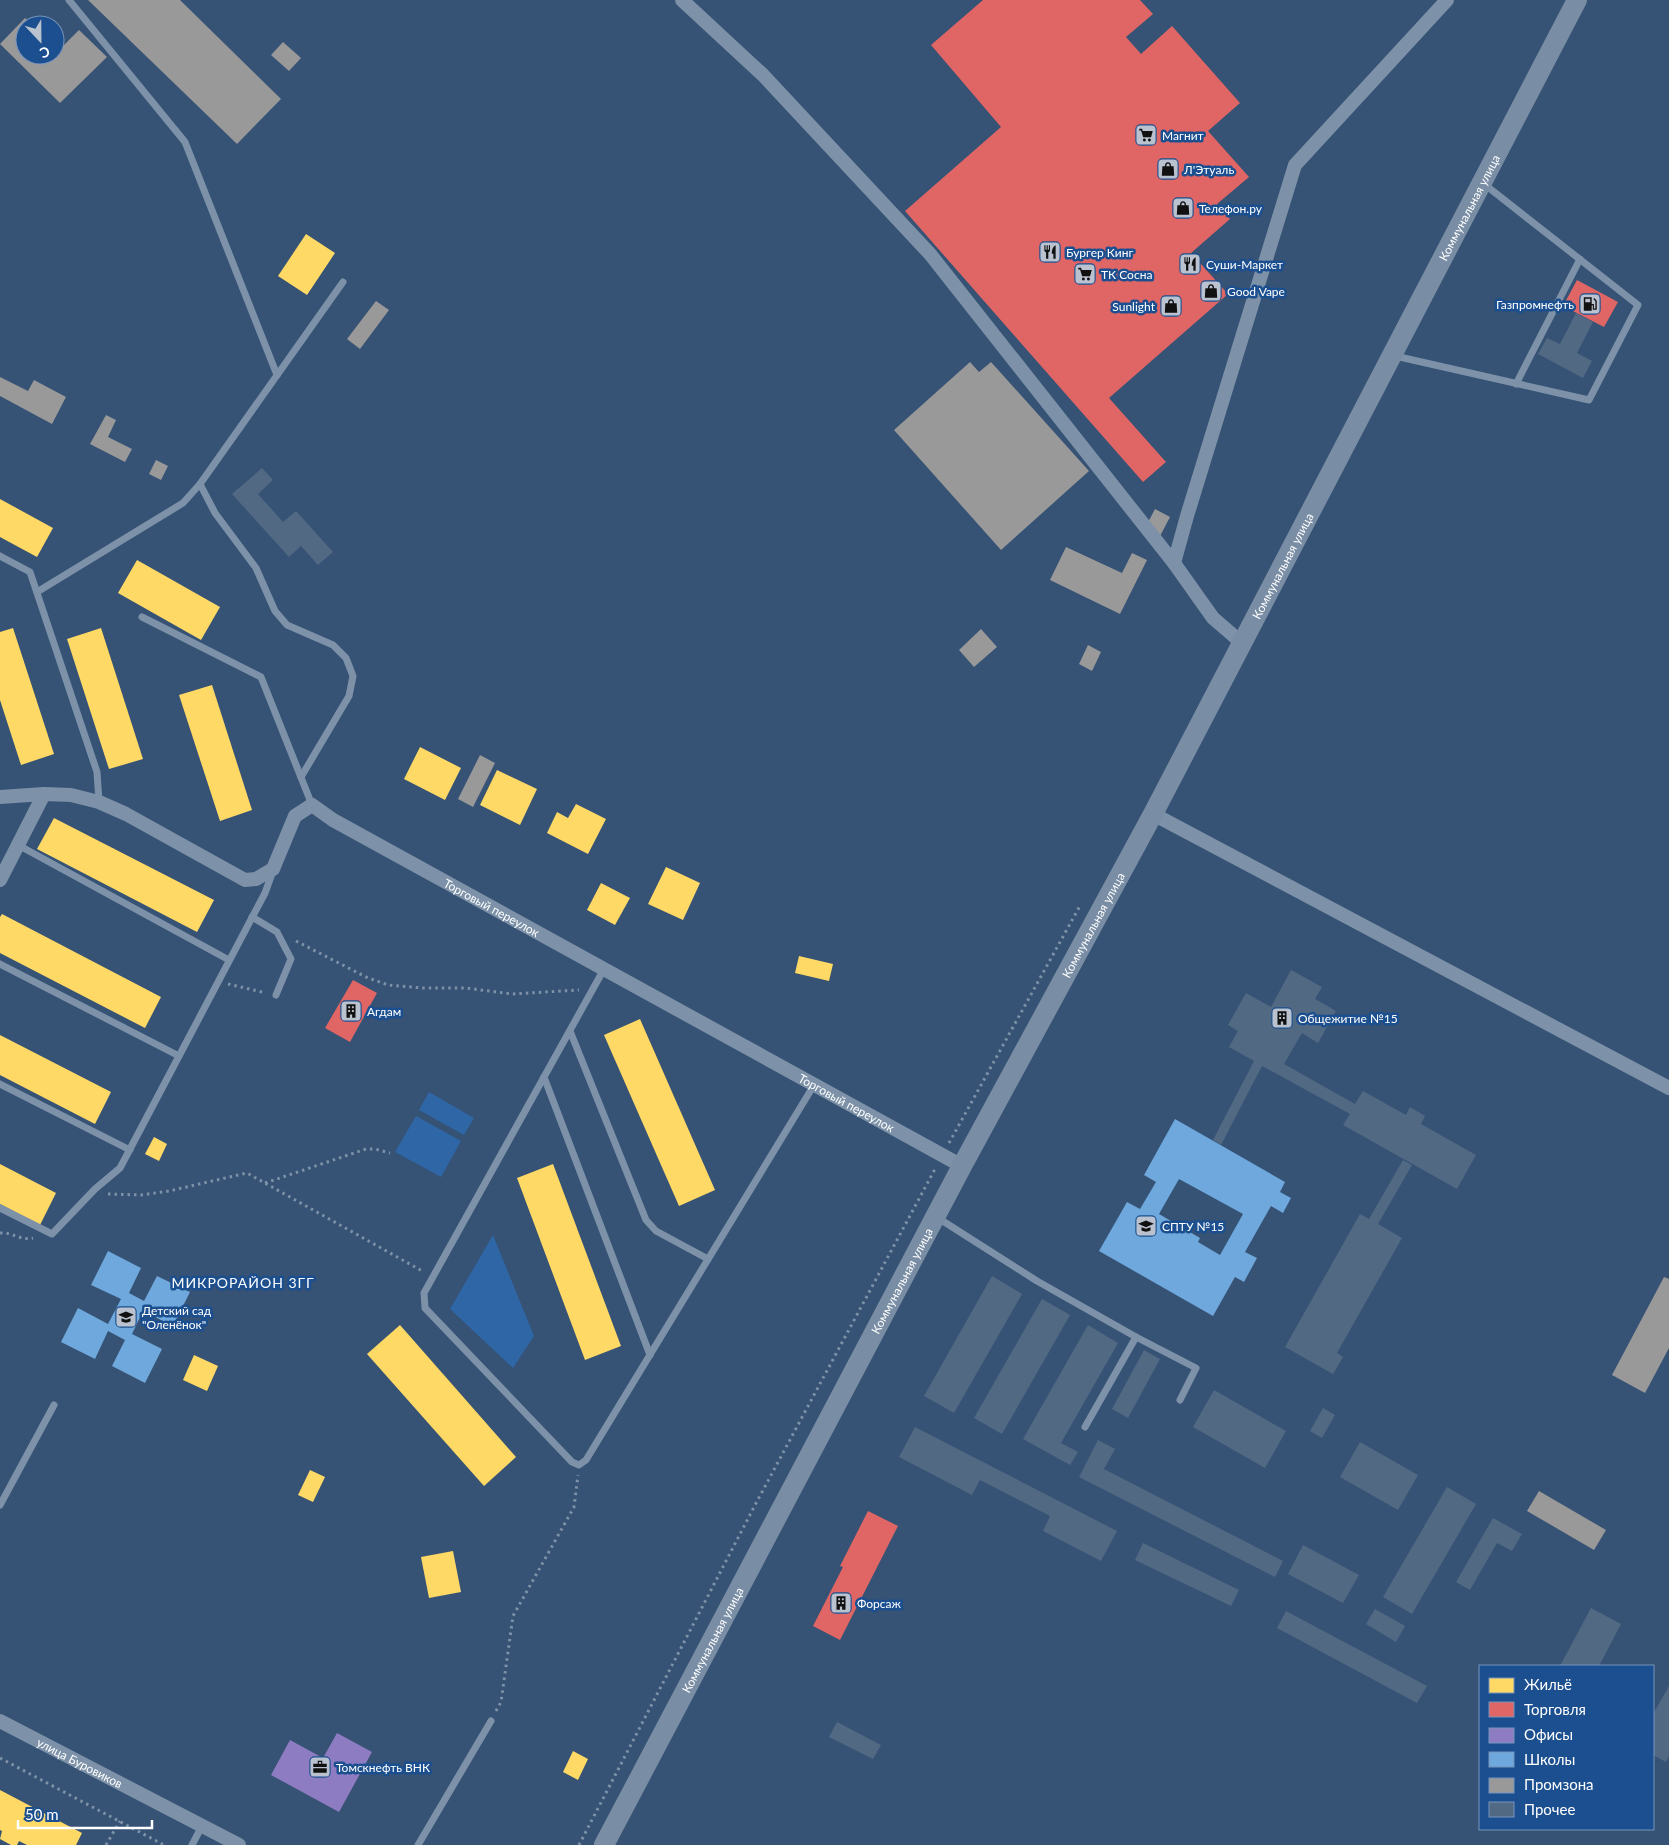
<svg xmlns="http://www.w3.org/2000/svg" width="1669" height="1845" viewBox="0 0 1669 1845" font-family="Lato,sans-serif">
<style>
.green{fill:#2f66a5}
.homes{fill:#ffd966}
.shops{fill:#e06666}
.offices{fill:#8e7cc3}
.schools{fill:#6fa8dc;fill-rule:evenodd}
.industry{fill:#999}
.building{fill:#526984}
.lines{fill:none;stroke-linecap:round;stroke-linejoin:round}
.path{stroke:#7d92a8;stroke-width:3;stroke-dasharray:2.5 4;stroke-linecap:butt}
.lane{stroke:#7d92a8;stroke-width:7}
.street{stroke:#7d92a8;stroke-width:14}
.secondary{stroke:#798da4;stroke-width:20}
.labels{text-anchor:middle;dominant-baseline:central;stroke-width:5;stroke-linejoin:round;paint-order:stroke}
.poi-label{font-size:12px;fill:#fff;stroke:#1b4f8f;text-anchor:start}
.street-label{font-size:12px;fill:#fff;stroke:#1b4f8f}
.neighbourhood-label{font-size:14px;letter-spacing:1px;fill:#fff;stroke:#1b4f8f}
</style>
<rect width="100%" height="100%" fill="#365274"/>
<g class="green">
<polygon points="429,1092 474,1118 464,1135 419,1110"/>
<polygon points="416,1116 461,1141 441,1177 395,1152"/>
<polygon points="493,1235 534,1336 513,1368 450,1309"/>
</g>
<g class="homes">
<polygon points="306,234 335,253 307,295 278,276"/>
<polygon points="0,499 53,528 37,557 0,537"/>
<polygon points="137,560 220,607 201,640 118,593"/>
<polygon points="13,628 54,754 21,765 0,700 0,632"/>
<polygon points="101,628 143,759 109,769 67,639"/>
<polygon points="212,685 252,810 220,821 179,695"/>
<polygon points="420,747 461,768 445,800 404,779"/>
<polygon points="497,770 537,789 520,825 480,805"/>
<polygon points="576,804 606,819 588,854 547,833 557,812 568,818"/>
<polygon points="54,818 214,900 197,932 37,849"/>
<polygon points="666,867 700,883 683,920 648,904"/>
<polygon points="601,883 630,898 615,925 587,910"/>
<polygon points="2,914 161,997 145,1028 0,953 0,917"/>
<polygon points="799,956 833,964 829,981 795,973"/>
<polygon points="640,1019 715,1190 679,1206 604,1035"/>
<polygon points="0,1035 111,1092 95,1124 0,1075"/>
<polygon points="154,1137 167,1144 159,1161 145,1154"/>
<polygon points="0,1164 56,1193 40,1225 0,1204"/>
<polygon points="553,1164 621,1346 585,1360 517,1178"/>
<polygon points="400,1325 516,1457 484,1486 367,1354"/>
<polygon points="194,1355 218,1366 207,1391 183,1380"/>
<polygon points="310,1470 325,1477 313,1502 298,1495"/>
<polygon points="453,1551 461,1592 429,1598 421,1557"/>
<polygon points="573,1751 588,1759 578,1780 563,1772"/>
<polygon points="0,1790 82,1833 76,1845 27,1845 19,1841 17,1845 11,1845 0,1839 2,1831 0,1830"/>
</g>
<g class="shops">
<polygon points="983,0 1140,0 1153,14 1126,37 1141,54 1172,26 1240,103 1208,131 1249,177 1217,204 1230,219 1191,253 1228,294 1109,398 1166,462 1143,482 905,211 1001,127 931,45"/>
<polygon points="1577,280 1618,302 1604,327 1563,306"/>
<polygon points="353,980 377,993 350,1042 325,1028"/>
<polygon points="868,1511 898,1526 840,1640 813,1626 843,1567 840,1566"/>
</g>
<polygon class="offices" points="337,1733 372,1752 339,1812 271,1775 290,1740 323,1758"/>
<g class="schools">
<path d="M 1175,1119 L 1285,1182 L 1280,1192 L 1291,1198 L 1283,1213 L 1271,1206 L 1245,1252 L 1257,1258 L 1244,1282 L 1235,1277 L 1213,1316 L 1099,1251 L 1127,1202 L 1140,1209 L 1156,1182 L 1144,1175 ZM 1179,1179 L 1243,1214 L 1220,1255 L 1198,1242 L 1200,1238 L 1159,1214 Z"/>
<polygon points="108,1251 141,1268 129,1293 144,1301 157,1276 190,1292 173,1326 143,1311 132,1334 162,1349 145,1383 112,1366 125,1340 108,1331 95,1359 61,1342 78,1308 108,1324 121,1299 91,1285"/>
</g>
<g class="industry">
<polygon points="88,0 180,0 281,99 237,144"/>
<polygon points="25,18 33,25 25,25 25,55 55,55 55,47 59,50 79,30 107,57 60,103 0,44"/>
<polygon points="283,42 301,58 289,71 271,55"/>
<polygon points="376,301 389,310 360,349 347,339"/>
<polygon points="970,362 979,372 991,362 1089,471 1001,550 894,430"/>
<polygon points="0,377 28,391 34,380 66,397 52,424 0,396"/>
<polygon points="106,415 116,420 108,437 132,449 125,462 90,444"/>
<polygon points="156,460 168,466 161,480 149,474"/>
<polygon points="1155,509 1170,517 1159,538 1144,530"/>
<polygon points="1066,547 1122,573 1132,553 1147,560 1120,614 1050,580"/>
<polygon points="981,629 997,647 974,667 959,650"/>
<polygon points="1088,645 1101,652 1092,671 1079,664"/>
<polygon points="480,755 495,763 473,807 458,799"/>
<polygon points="1664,1277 1669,1279 1669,1348 1645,1393 1612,1375"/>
<polygon points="1539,1491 1606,1530 1594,1550 1527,1511"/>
</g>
<g class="building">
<polygon points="1576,313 1593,322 1577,353 1592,361 1583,378 1538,354 1547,338 1560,344"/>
<polygon points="262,468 273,480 258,494 283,522 296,511 333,552 318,565 301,546 289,557 232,494"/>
<polygon points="1291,970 1322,987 1315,999 1336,1011 1318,1043 1302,1033 1284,1064 1355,1104 1363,1091 1406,1115 1410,1107 1425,1116 1421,1124 1476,1155 1457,1189 1343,1125 1350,1114 1262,1066 1221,1145 1213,1140 1254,1061 1229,1047 1238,1031 1228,1025 1246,993 1271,1007"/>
<polygon points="1403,1160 1412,1165 1378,1224 1402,1238 1337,1353 1343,1357 1333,1374 1285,1347 1360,1214 1369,1219"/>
<polygon points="992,1276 1022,1294 954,1413 924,1396"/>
<polygon points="1042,1299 1070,1315 1002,1434 974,1418"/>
<polygon points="1088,1325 1118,1343 1061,1443 1078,1452 1070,1465 1023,1439"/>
<polygon points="1144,1350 1160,1359 1128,1418 1112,1409"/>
<polygon points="1214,1390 1286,1431 1265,1468 1193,1427"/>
<polygon points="1323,1408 1335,1415 1322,1438 1310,1431"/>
<polygon points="915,1427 1117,1531 1101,1561 1043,1531 1050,1516 980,1480 972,1495 899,1457"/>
<polygon points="1098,1440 1115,1449 1104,1469 1283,1561 1275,1577 1079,1477"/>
<polygon points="1360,1442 1418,1475 1398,1510 1340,1477"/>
<polygon points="1447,1487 1476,1504 1412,1614 1383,1597"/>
<polygon points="1493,1518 1522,1534 1512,1551 1497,1543 1470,1590 1456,1582"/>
<polygon points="1143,1543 1239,1590 1231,1606 1135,1560"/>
<polygon points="1303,1545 1359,1575 1343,1603 1288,1574"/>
<polygon points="1591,1608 1621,1624 1599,1666 1560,1666"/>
<polygon points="1375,1609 1405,1626 1396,1642 1366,1624"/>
<polygon points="1286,1611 1427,1686 1417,1703 1277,1628"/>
<polygon points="1669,1686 1669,1756 1666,1762 1653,1755 1653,1714"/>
<polygon points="837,1722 881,1745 873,1759 829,1737"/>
</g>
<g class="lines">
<g class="path">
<polyline points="296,941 366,977 388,985 423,988 466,988 512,994 579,990"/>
<polyline points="228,984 266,993"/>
<polyline points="949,1143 1081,904"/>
<polyline points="265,1183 366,1149 375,1149 390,1153"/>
<polyline points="108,1194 141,1195 169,1191 247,1173 424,1272"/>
<path d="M 0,1233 C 12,1232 21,1241 33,1238"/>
<polyline points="496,1711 501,1702 513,1616 574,1507 578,1475"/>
<polyline points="0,1758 164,1845"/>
<polyline points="106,1845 120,1821"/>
<polyline points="579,1845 754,1507 935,1169"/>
</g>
<g class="lane">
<polyline points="69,0 185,142 277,375"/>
<polyline points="1395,356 1589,400 1638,305 1484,184"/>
<polyline points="1516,384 1580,259"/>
<polyline points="200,484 215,513 256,568 275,611 287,625 333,645 346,658 353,676 349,696 301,777"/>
<polyline points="0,556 30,572 97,772 99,802"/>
<polyline points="37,592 183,503 200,484 343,282"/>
<polyline points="142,617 261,677 312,805"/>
<polyline points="18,845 229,960"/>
<polyline points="252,917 277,932 291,959 276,995"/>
<polyline points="0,964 179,1056"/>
<polyline points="604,969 424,1293 425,1308 572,1462 579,1465 586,1460 814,1085"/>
<polyline points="570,1031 646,1220 656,1231 708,1259"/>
<polyline points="544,1077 650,1355"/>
<polyline points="0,1084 130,1150"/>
<polyline points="0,1208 52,1234 95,1189 120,1168 265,893 273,871"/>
<polyline points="938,1218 1037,1281 1136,1337 1196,1368 1180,1400"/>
<polyline points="1085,1427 1136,1337"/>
<polyline points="0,1505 54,1405"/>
<polyline points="192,1845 202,1826"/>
<polyline points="418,1845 491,1721"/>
</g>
<g class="street">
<polyline points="682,0 763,75 930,254 1174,563 1213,618 1242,643"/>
<polyline points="1174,563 1187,516 1295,165 1447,0"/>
<path id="s1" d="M 0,797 L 44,794 L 71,795 L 99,802 L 126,814 L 245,880 L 256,879 L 273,869 L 295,816 L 312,805 L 333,820 L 962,1166"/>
<polyline points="1153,814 1669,1088"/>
<polyline points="0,880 44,794"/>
<path id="s2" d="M 0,1721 L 239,1845"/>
</g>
<path class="secondary" id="s3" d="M 604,1845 L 962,1166 L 1153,814 L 1577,0"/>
</g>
<defs>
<g id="supermarket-square" transform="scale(1.125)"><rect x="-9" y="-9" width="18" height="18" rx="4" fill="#b9c2ce" stroke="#1b4f8f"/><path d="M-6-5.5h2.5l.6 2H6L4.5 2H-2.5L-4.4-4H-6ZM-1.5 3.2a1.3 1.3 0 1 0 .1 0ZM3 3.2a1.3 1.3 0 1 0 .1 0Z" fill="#111"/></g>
<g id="shop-square" transform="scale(1.125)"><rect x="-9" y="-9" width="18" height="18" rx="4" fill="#b9c2ce" stroke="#1b4f8f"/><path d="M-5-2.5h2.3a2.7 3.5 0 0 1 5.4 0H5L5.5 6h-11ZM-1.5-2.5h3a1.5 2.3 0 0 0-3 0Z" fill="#111"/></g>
<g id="restaurant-square" transform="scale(1.125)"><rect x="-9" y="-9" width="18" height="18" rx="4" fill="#b9c2ce" stroke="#1b4f8f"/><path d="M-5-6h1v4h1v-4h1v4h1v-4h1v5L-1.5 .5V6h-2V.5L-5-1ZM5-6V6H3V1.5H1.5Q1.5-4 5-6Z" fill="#111"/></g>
<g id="fuel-square" transform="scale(1.125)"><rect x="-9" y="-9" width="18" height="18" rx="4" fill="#b9c2ce" stroke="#1b4f8f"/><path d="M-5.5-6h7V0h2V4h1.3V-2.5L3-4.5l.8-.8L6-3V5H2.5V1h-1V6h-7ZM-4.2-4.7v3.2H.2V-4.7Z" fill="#111"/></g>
<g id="building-square" transform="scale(1.125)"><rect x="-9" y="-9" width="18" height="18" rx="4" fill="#b9c2ce" stroke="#1b4f8f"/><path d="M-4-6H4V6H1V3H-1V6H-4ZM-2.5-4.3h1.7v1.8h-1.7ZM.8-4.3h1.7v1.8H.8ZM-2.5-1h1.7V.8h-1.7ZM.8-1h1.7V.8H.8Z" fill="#111"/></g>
<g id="university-square" transform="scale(1.125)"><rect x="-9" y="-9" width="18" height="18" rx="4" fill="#b9c2ce" stroke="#1b4f8f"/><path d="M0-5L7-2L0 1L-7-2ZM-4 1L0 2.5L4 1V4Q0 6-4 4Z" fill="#111"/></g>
<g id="school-square" transform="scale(1.125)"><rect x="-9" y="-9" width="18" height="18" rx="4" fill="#b9c2ce" stroke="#1b4f8f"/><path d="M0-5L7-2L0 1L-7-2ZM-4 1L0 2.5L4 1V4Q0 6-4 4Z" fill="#111"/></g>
<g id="office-square" transform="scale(1.125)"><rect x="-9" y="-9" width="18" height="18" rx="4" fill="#b9c2ce" stroke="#1b4f8f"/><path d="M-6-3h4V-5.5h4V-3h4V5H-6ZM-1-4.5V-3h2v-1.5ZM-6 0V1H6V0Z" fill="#111"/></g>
</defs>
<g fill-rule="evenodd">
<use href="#supermarket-square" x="1146" y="135"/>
<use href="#shop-square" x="1168" y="169"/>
<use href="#shop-square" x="1183" y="208"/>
<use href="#restaurant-square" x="1050" y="252"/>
<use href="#restaurant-square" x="1190" y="264"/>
<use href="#supermarket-square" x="1085" y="274"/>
<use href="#shop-square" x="1211" y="291"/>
<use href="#fuel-square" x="1590" y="304"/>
<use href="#shop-square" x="1171" y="306"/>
<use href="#building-square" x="351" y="1011"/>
<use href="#building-square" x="1282" y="1018"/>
<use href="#university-square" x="1146" y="1226"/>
<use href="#school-square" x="126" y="1317"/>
<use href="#building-square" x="841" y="1603"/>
<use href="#office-square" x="320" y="1767"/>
</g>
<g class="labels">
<g class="poi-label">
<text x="1162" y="135">Магнит</text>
<text x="1184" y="169">Л'Этуаль</text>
<text x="1199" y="208">Телефон.ру</text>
<text x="1066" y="252">Бургер Кинг</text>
<text x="1206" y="264">Суши-Маркет</text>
<text x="1101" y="274">ТК Сосна</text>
<text x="1227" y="291">Good Vape</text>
<text x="1574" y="304" text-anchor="end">Газпромнефть</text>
<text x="1155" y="306" text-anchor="end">Sunlight</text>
<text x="367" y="1011">Агдам</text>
<text x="1298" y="1018">Общежитие №15</text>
<text x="1162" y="1226">СПТУ №15</text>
<text x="142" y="1310">Детский сад<tspan x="142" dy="14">"Оленёнок"</tspan></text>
<text x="857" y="1603">Форсаж</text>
<text x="336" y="1767">Томскнефть ВНК</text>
</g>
<g class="street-label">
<text stroke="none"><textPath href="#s3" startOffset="1852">Коммунальная улица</textPath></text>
<text stroke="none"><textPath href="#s3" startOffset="1448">Коммунальная улица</textPath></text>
<text stroke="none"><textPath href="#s1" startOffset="581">Торговый переулок</textPath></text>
<text stroke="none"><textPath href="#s3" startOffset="1042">Коммунальная улица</textPath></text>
<text stroke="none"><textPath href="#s1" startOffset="986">Торговый переулок</textPath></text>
<text stroke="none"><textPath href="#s3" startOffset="638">Коммунальная улица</textPath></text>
<text stroke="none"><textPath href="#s3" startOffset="232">Коммунальная улица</textPath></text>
<text stroke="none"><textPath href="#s2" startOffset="90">улица Буровиков</textPath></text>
</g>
<g class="neighbourhood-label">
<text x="243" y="1282">МИКРОРАЙОН 3ГГ</text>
</g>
</g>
<rect x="1479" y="1665" width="175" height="165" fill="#1b4f8f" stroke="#7695bc"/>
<rect x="1489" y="1678" width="25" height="15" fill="#ffd966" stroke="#7695bc"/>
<text x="1524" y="1690" font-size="15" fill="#ffffff">Жильё</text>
<rect x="1489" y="1702" width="25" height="15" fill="#e06666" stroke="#7695bc"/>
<text x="1524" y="1715" font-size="15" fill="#ffffff">Торговля</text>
<rect x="1489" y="1728" width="25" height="15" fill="#8e7cc3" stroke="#7695bc"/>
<text x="1524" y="1740" font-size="15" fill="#ffffff">Офисы</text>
<rect x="1489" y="1752" width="25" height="15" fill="#6fa8dc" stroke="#7695bc"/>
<text x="1524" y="1765" font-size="15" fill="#ffffff">Школы</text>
<rect x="1489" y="1778" width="25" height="15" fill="#999999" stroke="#7695bc"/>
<text x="1524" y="1790" font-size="15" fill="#ffffff">Промзона</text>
<rect x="1489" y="1802" width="25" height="15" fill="#526984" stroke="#7695bc"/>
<text x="1524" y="1815" font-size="15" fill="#ffffff">Прочее</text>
<g transform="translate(40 40) rotate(158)"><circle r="24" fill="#1b4f8f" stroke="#7695bc"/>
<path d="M0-4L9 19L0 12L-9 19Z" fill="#b9c2ce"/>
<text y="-8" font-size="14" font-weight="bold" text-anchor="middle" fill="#ffffff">С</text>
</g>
<path d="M18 1820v8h134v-8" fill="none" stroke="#ffffff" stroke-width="2.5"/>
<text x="25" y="1820" font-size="15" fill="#ffffff" stroke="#1b4f8f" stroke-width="4" paint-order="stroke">50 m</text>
</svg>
